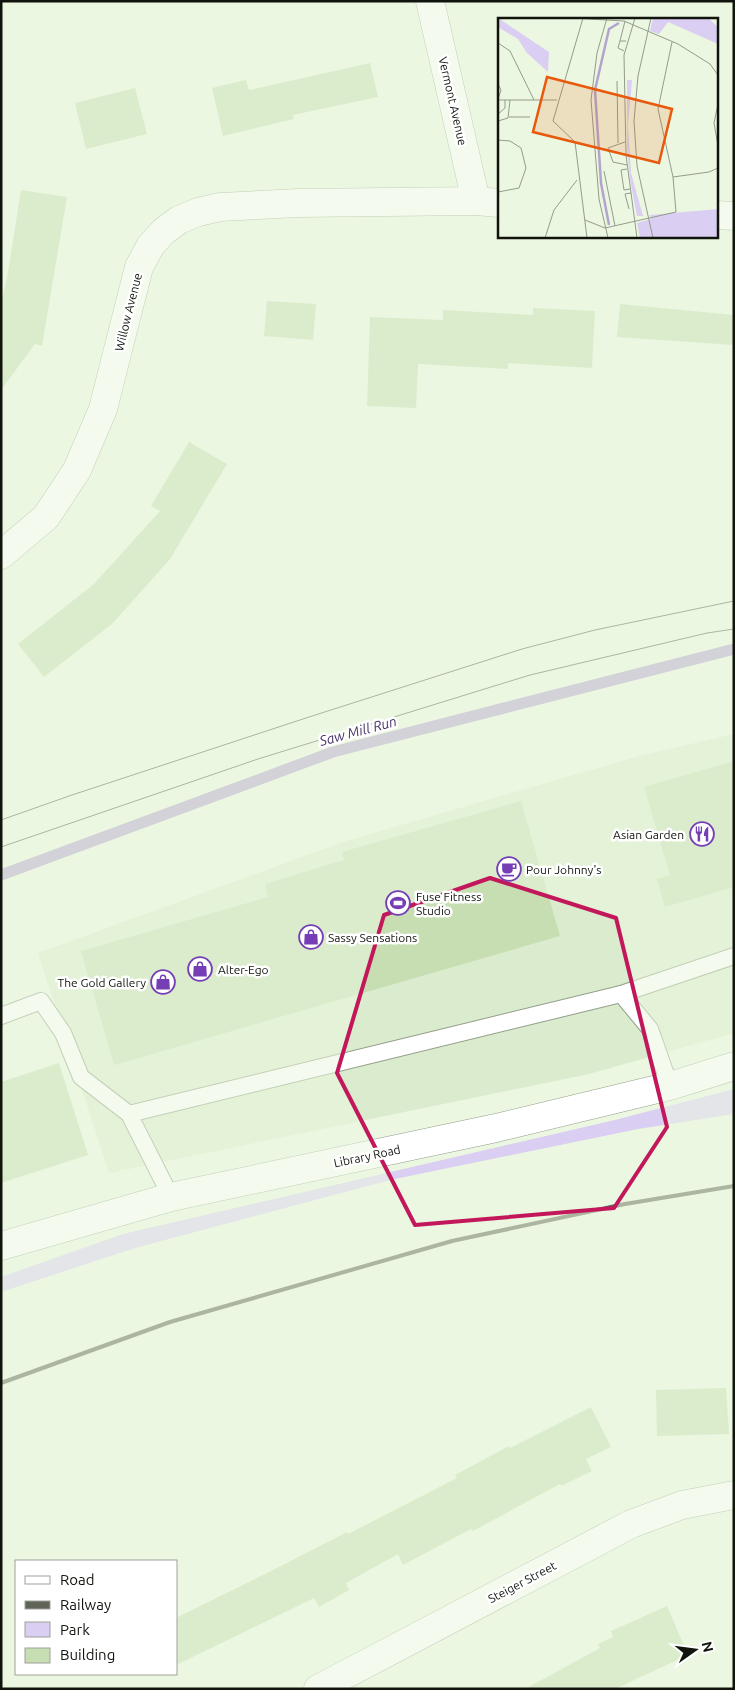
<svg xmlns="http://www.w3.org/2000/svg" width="735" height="1690" viewBox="0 0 735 1690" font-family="Ubuntu,sans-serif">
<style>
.built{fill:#dbebce}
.park{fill:#dacef2}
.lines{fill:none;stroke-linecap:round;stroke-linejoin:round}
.stream{stroke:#b3a4ce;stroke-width:11}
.building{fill:#c7deb3}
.service-casing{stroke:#939e89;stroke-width:18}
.minor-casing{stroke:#939e89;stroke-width:29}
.primary-casing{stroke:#939e89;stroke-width:29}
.service{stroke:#fff;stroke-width:16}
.minor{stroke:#fff;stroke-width:28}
.primary{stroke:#fff;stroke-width:28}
.tram{stroke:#5e6558;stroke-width:1}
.rail{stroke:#5e6558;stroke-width:4}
.marked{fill:none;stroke:#c2185b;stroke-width:4;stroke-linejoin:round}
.labels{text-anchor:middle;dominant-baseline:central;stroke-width:5;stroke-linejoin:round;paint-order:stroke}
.street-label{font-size:12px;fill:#10140d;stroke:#fff}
.poi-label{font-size:12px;fill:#10140d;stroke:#fff;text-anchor:start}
.water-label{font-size:14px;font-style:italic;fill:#483268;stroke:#fff}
.inset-river{fill:none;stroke:#b3a4ce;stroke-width:2.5}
.inset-road{fill:none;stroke:#939c8c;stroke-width:1}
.view{fill:#e8590c;fill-opacity:0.15;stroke:#e8590c;stroke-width:2.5}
.inset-edge{fill:none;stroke:#10140d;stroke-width:2.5}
</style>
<rect width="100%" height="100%" fill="#ebf7e0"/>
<polygon class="built" points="734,734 734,1033 589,1074 109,1173 38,953 346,841 643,755"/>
<polygon class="park" points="734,1089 734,1114 638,1129 390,1180 135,1248 1,1292 1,1277 123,1234 615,1120"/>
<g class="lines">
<polyline class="stream" points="1,875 333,752 734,649"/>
</g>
<g class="building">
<polygon points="370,63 378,97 293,115 294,119 223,136 212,88 246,80 249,90"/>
<polygon points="135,88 147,134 86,149 75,103"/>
<polygon points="21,190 67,197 42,346 35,344 1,390 1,303 7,278"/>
<polygon points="267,301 316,304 313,340 264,336"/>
<polygon points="620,304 734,315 734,345 617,337"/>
<polygon points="533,308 595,311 592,368 508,363 508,369 418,364 416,408 367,406 370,317 443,320 443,310 533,315"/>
<polygon points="189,442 227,464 170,559 112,624 44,677 18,644 94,584 160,511 151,506"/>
<polygon points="734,761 734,887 665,907 657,879 670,875 644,787"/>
<polygon points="521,801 560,936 114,1065 81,951 268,897 265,884 344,860 342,852"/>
<polygon points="59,1063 88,1155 1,1183 1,1082"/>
<polygon points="726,1388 729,1434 657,1436 656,1390"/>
<polygon points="591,1407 611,1447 586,1459 592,1471 561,1486 560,1484 473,1531 471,1529 403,1565 398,1554 346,1583 349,1590 319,1607 314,1598 176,1665 176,1618 273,1570 347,1532 348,1534 457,1478 455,1475 509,1446 510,1448"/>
<polygon points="667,1606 688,1655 615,1689 525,1689 600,1648 598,1644 613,1637 611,1631"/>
</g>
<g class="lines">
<g class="service-casing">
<g id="service">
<polyline points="621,994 650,1029 670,1086"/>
<polyline points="1,1016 41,1001 63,1033 81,1077 129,1114 171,1197"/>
<polyline points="129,1114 621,994 734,956"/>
</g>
</g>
<g class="minor-casing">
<g id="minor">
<polyline points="430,1 476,201"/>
<polyline points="716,215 734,216"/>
<polyline points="1,555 46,517 77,470 103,409 139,267 151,245 164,231 179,220 198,212 220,207 298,203 476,201 499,203"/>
<polyline points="318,1689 631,1524 682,1505 734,1495"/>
</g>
</g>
<g class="primary-casing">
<polyline id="primary" points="1,1246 171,1197 496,1128 670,1086 734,1066"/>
</g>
<use href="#service" class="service"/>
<use href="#minor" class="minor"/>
<use href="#primary" class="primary"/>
<g class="tram">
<polyline points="1,820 72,795 309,717 522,649 595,630 734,601"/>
<polyline points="1,847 258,759 530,675 707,633 734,629"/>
</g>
<polyline class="rail" points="1,1383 170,1322 452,1241 625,1204 734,1186"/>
</g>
<path d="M0 0H735V1690H0ZM 490,878 L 616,918 L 667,1127 L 614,1208 L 415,1225 L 337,1073 L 384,915 Z" fill="#ebf7e0" fill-opacity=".55" fill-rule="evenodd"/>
<path class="marked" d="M 490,878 L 616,918 L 667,1127 L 614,1208 L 415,1225 L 337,1073 L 384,915 Z"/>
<defs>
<g id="restaurant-ring" transform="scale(1.25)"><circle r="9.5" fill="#fff" stroke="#753eb5" stroke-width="1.5"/><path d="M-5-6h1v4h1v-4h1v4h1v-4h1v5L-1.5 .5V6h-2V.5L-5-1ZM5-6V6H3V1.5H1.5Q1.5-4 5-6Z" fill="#753eb5"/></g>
<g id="cafe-ring" transform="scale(1.25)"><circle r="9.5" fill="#fff" stroke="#753eb5" stroke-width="1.5"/><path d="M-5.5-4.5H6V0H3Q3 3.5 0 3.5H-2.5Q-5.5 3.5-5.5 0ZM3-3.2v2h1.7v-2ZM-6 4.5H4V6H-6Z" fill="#753eb5"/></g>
<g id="stadium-ring" transform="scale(1.25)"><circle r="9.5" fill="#fff" stroke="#753eb5" stroke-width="1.5"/><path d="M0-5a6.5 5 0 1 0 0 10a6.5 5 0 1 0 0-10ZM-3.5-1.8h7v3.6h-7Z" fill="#753eb5"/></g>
<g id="shop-ring" transform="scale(1.25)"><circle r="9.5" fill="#fff" stroke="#753eb5" stroke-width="1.5"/><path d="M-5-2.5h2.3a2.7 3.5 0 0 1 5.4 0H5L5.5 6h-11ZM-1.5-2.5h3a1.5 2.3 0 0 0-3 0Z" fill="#753eb5"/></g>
</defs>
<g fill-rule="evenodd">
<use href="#restaurant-ring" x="702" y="834"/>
<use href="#cafe-ring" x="509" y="869"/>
<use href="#stadium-ring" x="398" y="903"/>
<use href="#shop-ring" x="311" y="937"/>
<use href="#shop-ring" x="200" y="969"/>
<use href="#shop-ring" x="163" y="982"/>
</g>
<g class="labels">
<g class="street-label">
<text transform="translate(453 101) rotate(77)">Vermont Avenue</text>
<text transform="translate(128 312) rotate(-76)">Willow Avenue</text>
<text transform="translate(367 1156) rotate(-12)">Library Road</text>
<text transform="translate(522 1582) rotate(-28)">Steiger Street</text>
</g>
<g class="poi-label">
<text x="684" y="834" text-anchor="end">Asian Garden</text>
<text x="526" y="869">Pour Johnny's</text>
<text x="416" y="896">Fuse Fitness<tspan x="416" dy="14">Studio</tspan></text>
<text x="328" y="937">Sassy Sensations</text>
<text x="218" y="969">Alter-Ego</text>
<text x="146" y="982" text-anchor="end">The Gold Gallery</text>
</g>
<g class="water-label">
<text transform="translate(358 731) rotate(-15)">Saw Mill Run</text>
</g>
</g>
<g transform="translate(498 18)">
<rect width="220" height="220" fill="#ebf7e0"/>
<path d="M 0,0 L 51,34 L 50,54 L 29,35 L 20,21 L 0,9 ZM 155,0 L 210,0 L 220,9 L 220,26 L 170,4 L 161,16 L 152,13 ZM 160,199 L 167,220 L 142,220 L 139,205 Z" fill="#dacef2"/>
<path d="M 129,62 L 134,62 L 130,107 L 133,155 L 145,198 L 139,198 L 132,161 L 129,128 ZM 220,191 L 220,220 L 158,220 L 152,197 Z" fill="#dacef2"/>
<path class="inset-river" d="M 111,207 L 103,165 L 97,72 L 111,11 L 121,5"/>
<path class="inset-road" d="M 74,0 L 126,3 L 180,26 L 212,46 L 220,57M 85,0 L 55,103 L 77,124 L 89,220M 109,0 L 99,35 L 93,82 L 101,181 L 110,220M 137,0 L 126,37 L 128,137 L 139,220M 153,0 L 140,58 L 136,103 L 139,148 L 155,220M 122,23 L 127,3M 0,25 L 12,33 L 36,82M 126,33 L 120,30 L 122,23 L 128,23M 119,63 L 120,125M 0,66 L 3,72 L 0,81M 0,82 L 59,82M 220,86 L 216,105 L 220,128M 0,96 L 7,90 L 7,82M 11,99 L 32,99M 0,103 L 10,100 L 12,82M 0,122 L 12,123 L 23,130 L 28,150 L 21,170 L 0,174M 127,124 L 110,130 L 115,144 L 129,147M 129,151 L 123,152 L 126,172 L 132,171M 106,153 L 117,208M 175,159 L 211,154 L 220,150M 131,191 L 127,176 L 133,175M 87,202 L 107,210 L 178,194 L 175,159 L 160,91 L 174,24M 47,220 L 56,192 L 79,162"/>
<path class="view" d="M 49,59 L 174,91 L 161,145 L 35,114 Z"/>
<rect width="220" height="220" class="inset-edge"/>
</g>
<rect width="735" height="1690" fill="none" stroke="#10140d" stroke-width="5"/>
<rect x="15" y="1560" width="162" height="115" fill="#ffffff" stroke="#9fa19e"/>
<rect x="25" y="1576" width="25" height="8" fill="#ffffff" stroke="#9fa19e"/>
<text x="60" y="1585" font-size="15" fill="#10140d">Road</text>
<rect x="25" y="1601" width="25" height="8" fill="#5e6558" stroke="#9fa19e"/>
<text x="60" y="1610" font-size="15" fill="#10140d">Railway</text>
<rect x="25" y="1622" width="25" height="15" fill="#dacef2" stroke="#9fa19e"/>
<text x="60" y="1635" font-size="15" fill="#10140d">Park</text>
<rect x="25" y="1648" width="25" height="15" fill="#c7deb3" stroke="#9fa19e"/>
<text x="60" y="1660" font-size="15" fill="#10140d">Building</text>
<g transform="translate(695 1650) rotate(76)" stroke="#ffffff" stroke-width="4" paint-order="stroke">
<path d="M0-4L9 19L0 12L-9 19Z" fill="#10140d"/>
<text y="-8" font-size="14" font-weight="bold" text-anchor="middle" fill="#10140d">N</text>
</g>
</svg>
